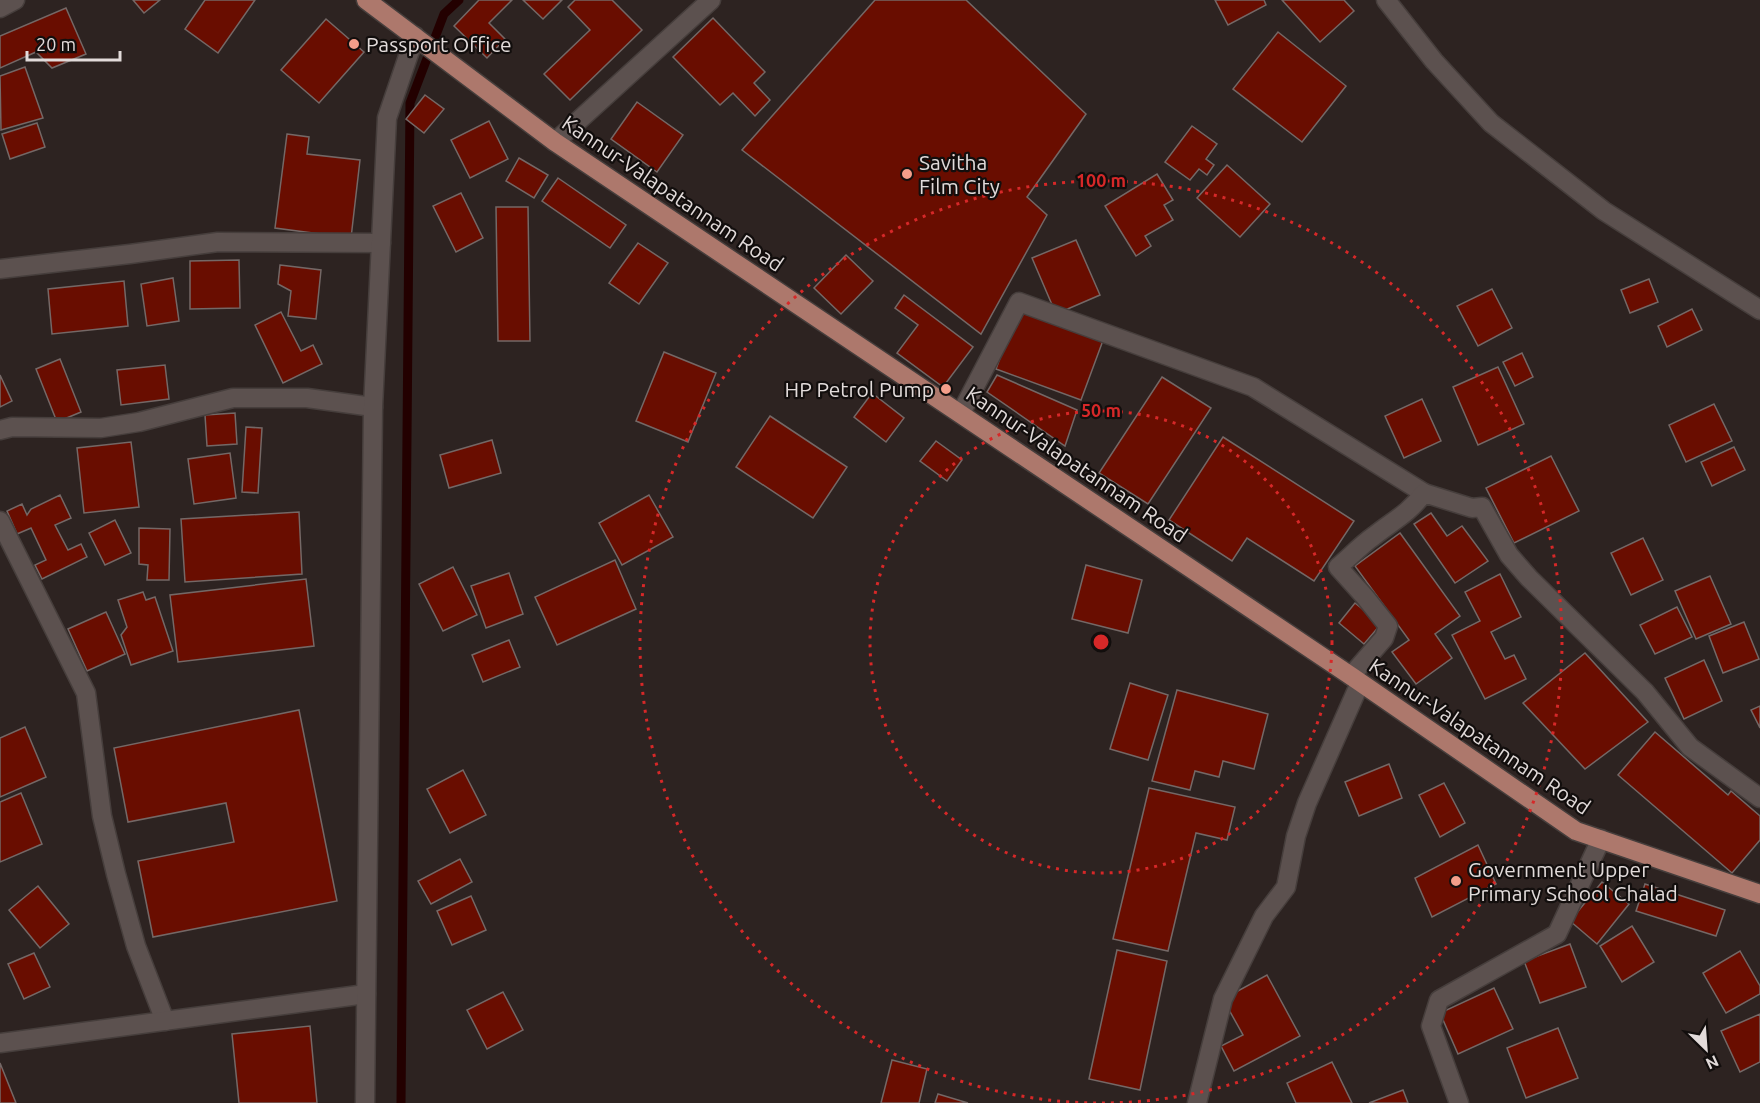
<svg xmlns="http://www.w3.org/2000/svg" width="1760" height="1103" viewBox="0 0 1760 1103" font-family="Ubuntu,sans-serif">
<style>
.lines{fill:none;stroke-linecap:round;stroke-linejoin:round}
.stream{stroke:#230000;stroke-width:9}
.building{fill:#690d00;stroke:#746866;stroke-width:1.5}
.minor-casing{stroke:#463e3c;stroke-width:21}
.major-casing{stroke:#463e3c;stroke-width:21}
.minor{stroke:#5c514f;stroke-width:18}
.major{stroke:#ad786c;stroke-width:18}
.ring{fill:none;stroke:#d62828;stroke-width:3;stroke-dasharray:3 6}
.poi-dot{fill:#f49e8a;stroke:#120e0d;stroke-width:2}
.labels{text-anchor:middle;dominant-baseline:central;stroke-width:4.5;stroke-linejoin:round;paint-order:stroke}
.poi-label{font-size:21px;fill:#e2dbda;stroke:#120e0d;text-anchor:start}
.street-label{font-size:21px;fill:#e2dbda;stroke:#120e0d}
.centre{fill:#d62828;stroke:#120e0d;stroke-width:3}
.ring-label{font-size:18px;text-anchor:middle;font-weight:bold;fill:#d62828;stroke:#120e0d;stroke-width:4.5;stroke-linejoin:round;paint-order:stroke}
</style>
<rect width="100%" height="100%" fill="#2d2321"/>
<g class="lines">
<polyline class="stream" points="401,1103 410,103 444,14 459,0"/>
</g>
<g class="building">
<polygon points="133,0 160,0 144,13"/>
<polygon points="205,0 255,0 218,53 185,29"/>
<polygon points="479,0 512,0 489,23 505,39 487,58 454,26"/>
<polygon points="523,0 562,0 543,19"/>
<polygon points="575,0 612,0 642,30 570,100 544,74 590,30 568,7"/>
<polygon points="875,0 966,0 1086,114 1027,197 1047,215 981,334 742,150"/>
<polygon points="1215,0 1264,0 1266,5 1228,25"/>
<polygon points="1282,0 1344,0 1354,11 1320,42"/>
<polygon points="66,8 86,54 52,68 36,52 0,68 0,36"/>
<polygon points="713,18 765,72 754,83 770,100 755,116 733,93 720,105 673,57"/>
<polygon points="326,19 364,52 319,103 281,70"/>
<polygon points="1278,32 1346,86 1302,142 1233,89"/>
<polygon points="25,67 43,118 1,130 0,76"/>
<polygon points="425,95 444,109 424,133 406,119"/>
<polygon points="637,102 683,135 657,172 611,139"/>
<polygon points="489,121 508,159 470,178 451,140"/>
<polygon points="37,123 45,147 10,159 2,134"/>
<polygon points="1192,126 1217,144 1206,159 1214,165 1207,175 1199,169 1190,180 1165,162"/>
<polygon points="287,134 309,137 307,154 360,160 351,238 275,228"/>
<polygon points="519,158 548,175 534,198 506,181"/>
<polygon points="1227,165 1270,204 1240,237 1197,198"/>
<polygon points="1157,174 1173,200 1164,205 1173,220 1145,236 1151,246 1136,256 1105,206"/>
<polygon points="558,178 626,225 610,248 542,201"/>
<polygon points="461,193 483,238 456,252 433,206"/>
<polygon points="496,207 528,207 530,341 498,341"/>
<polygon points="1076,240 1100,295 1056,314 1032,258"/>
<polygon points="638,243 668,263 639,304 609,283"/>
<polygon points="846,255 873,281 841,314 814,288"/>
<polygon points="239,260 240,308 190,309 190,261"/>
<polygon points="280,265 321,270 316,319 288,316 291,291 278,284"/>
<polygon points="173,278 179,321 147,326 141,284"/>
<polygon points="1649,279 1658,302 1630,313 1621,290"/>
<polygon points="124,281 128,326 52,334 48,289"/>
<polygon points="1492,289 1512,328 1478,346 1457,306"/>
<polygon points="904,295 973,347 943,387 897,353 918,325 895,308"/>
<polygon points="1019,305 1105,335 1081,400 996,369"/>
<polygon points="1692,309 1702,330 1667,347 1658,326"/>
<polygon points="281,312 301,351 313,345 322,364 283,383 255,325"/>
<polygon points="664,352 716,373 688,442 636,421"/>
<polygon points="1522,353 1533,377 1515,386 1503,362"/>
<polygon points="60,359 81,412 57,422 36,369"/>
<polygon points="165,365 169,399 121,405 117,370"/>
<polygon points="1498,367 1524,424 1478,445 1453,387"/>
<polygon points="0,375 12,401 0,407"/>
<polygon points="997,375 1077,410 1065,446 987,392"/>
<polygon points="1162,377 1211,408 1148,504 1099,473"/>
<polygon points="872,393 904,418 886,442 854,417"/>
<polygon points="1422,399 1441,441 1404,458 1385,416"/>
<polygon points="1714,404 1732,441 1686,462 1669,425"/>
<polygon points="235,413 237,444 207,446 205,415"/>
<polygon points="770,416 847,467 813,518 736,467"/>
<polygon points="246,427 262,428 258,493 242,492"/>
<polygon points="1223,437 1354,521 1314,581 1247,538 1232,561 1169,520"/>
<polygon points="492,440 501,473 449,488 440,455"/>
<polygon points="936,441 962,460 947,481 920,461"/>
<polygon points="131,442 139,507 84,513 77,448"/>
<polygon points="1734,447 1745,470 1712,486 1701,462"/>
<polygon points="230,453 236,498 194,504 188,459"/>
<polygon points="1551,456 1579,511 1514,543 1486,488"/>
<polygon points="60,495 71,518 55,525 68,550 81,544 87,557 42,579 35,565 46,560 31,528 17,534 7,511 22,504 27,515 31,509"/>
<polygon points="649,495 673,537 622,565 599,523"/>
<polygon points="299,512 302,574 185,582 181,519"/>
<polygon points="1431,513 1447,536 1462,526 1488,561 1455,583 1414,524"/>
<polygon points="115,520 131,553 105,565 89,533"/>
<polygon points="139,528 170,529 169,580 147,580 148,565 139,564"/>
<polygon points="1400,533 1460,616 1435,634 1452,658 1416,684 1392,652 1409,640 1355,566"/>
<polygon points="1643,538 1663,580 1631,595 1611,553"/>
<polygon points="615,560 636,609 557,645 535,597"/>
<polygon points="1086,565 1142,580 1128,633 1072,619"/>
<polygon points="453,567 477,615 443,631 419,584"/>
<polygon points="509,573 523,614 486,628 471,586"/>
<polygon points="1500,574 1521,617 1491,632 1505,659 1514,655 1526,679 1485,699 1452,635 1480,621 1465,592"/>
<polygon points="1710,576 1731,624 1696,639 1675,591"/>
<polygon points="306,579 314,646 178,662 170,595"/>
<polygon points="143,592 146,600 155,597 173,651 131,665 121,635 127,627 118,600"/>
<polygon points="1355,603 1381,624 1364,644 1339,623"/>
<polygon points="1677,607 1692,637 1655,654 1640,625"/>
<polygon points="106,612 125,654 87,671 68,629"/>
<polygon points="1744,622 1759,659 1723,673 1709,636"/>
<polygon points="509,640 520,667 483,682 472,655"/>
<polygon points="1585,653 1648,722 1585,769 1523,703"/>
<polygon points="1704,660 1722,701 1684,719 1665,678"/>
<polygon points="1130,683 1168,695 1148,760 1110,749"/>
<polygon points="1177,690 1268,714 1254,769 1223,761 1219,777 1195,771 1190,790 1152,781"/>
<polygon points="1760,706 1760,728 1751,710"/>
<polygon points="299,710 337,901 153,937 138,861 234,842 226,803 128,822 114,748"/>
<polygon points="25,727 46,777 0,797 0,738"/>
<polygon points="1655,732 1728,795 1731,791 1760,816 1760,840 1732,873 1618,775"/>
<polygon points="1389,764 1402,798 1359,816 1345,782"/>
<polygon points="463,770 486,815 450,833 427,789"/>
<polygon points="1444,783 1465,823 1440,837 1419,795"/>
<polygon points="1149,788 1235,807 1227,840 1196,833 1168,951 1113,939"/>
<polygon points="21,793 42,844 0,862 0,802"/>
<polygon points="1478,845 1496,884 1432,917 1415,878"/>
<polygon points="460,859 472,882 431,904 418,881"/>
<polygon points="1602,882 1629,904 1597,944 1570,921"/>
<polygon points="1645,884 1725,910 1716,936 1636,911"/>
<polygon points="38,886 69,924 40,948 9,910"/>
<polygon points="471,896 486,930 452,945 437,911"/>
<polygon points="1632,926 1654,962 1622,982 1600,946"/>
<polygon points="1570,944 1586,987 1540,1003 1524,961"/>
<polygon points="1117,950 1167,961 1140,1090 1089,1079"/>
<polygon points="1740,951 1760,986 1760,994 1726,1013 1703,973"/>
<polygon points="34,953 50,987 24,999 8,964"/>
<polygon points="1267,975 1300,1036 1234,1071 1221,1046 1243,1035 1223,999"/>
<polygon points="1494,988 1513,1029 1458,1054 1440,1013"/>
<polygon points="503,992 523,1030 487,1049 467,1010"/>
<polygon points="1760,1014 1760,1062 1740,1072 1721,1031"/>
<polygon points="310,1026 317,1103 239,1103 232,1034"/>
<polygon points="1558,1028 1578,1078 1526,1098 1507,1048"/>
<polygon points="892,1060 927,1069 919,1103 881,1103"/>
<polygon points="1332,1062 1352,1103 1296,1103 1287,1083"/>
<polygon points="0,1063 16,1103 0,1103"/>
<polygon points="1403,1090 1408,1103 1369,1103"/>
<polygon points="938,1094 968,1103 935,1103"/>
</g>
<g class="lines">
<g class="minor-casing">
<g id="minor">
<polyline points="1386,0 1434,61 1491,123 1604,211 1760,310"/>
<polyline points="0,8 15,0"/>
<polyline points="555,142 711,0"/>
<polyline points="0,269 130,254 218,242 381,243"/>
<polyline points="961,413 1019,302 1253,387 1424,493"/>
<polyline points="0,430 12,427 101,428 139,422 233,398 307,398 373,407"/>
<polyline points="0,521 86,693 102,816 116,874 136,946 165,1021"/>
<path d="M 1351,676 L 1384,638 L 1388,626 L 1365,597 L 1338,567 C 1350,557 1361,545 1374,536 C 1394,520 1407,515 1424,493 L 1472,508 L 1482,507 L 1509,555 L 1529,578 L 1645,692 L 1690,747 L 1760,798"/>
<polyline points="0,1043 366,994"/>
<polyline points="365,1103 373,407 387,118 415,36"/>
<polyline points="1197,1103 1223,999 1264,916 1286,887 1296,836 1307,803 1360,683"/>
<polyline points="1459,1103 1431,1026 1439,1000 1557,934 1601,839"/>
</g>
</g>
<g class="major-casing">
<polyline id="major" points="366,0 555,142 1351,676 1576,831 1760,894"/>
</g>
<use href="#minor" class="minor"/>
<use href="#major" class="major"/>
</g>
<g class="ring">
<circle cx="1101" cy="642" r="231"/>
<circle cx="1101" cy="642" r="461"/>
</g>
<g class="poi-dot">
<circle cx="354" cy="44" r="6"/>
<circle cx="907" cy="174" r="6"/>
<circle cx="946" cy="389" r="6"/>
<circle cx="1456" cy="881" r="6"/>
</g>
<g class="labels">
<g class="poi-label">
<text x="366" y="44">Passport Office</text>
<text x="919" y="162">Savitha<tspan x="919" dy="24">Film City</tspan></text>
<text x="934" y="389" text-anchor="end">HP Petrol Pump</text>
<text x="1468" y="869">Government Upper<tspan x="1468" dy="24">Primary School Chalad</tspan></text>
</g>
<g class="street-label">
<text transform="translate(673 193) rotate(34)">Kannur-Valapatannam Road</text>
<text transform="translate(1077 464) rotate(34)">Kannur-Valapatannam Road</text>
<text transform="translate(1480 736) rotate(34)">Kannur-Valapatannam Road</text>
</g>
</g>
<circle cx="1101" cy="642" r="9" class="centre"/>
<g class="ring-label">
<text x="1101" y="187">100 m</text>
<text x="1101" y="417">50 m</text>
</g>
<g transform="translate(1706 1049) rotate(155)" stroke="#120e0d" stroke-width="4.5" paint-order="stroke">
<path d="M0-4.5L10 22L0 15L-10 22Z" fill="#e2dbda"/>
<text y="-9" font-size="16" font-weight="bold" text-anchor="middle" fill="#e2dbda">N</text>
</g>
<path d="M27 51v9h93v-9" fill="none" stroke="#e2dbda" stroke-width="3"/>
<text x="36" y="51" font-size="18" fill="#e2dbda" stroke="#120e0d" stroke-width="4.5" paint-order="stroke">20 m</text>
</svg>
